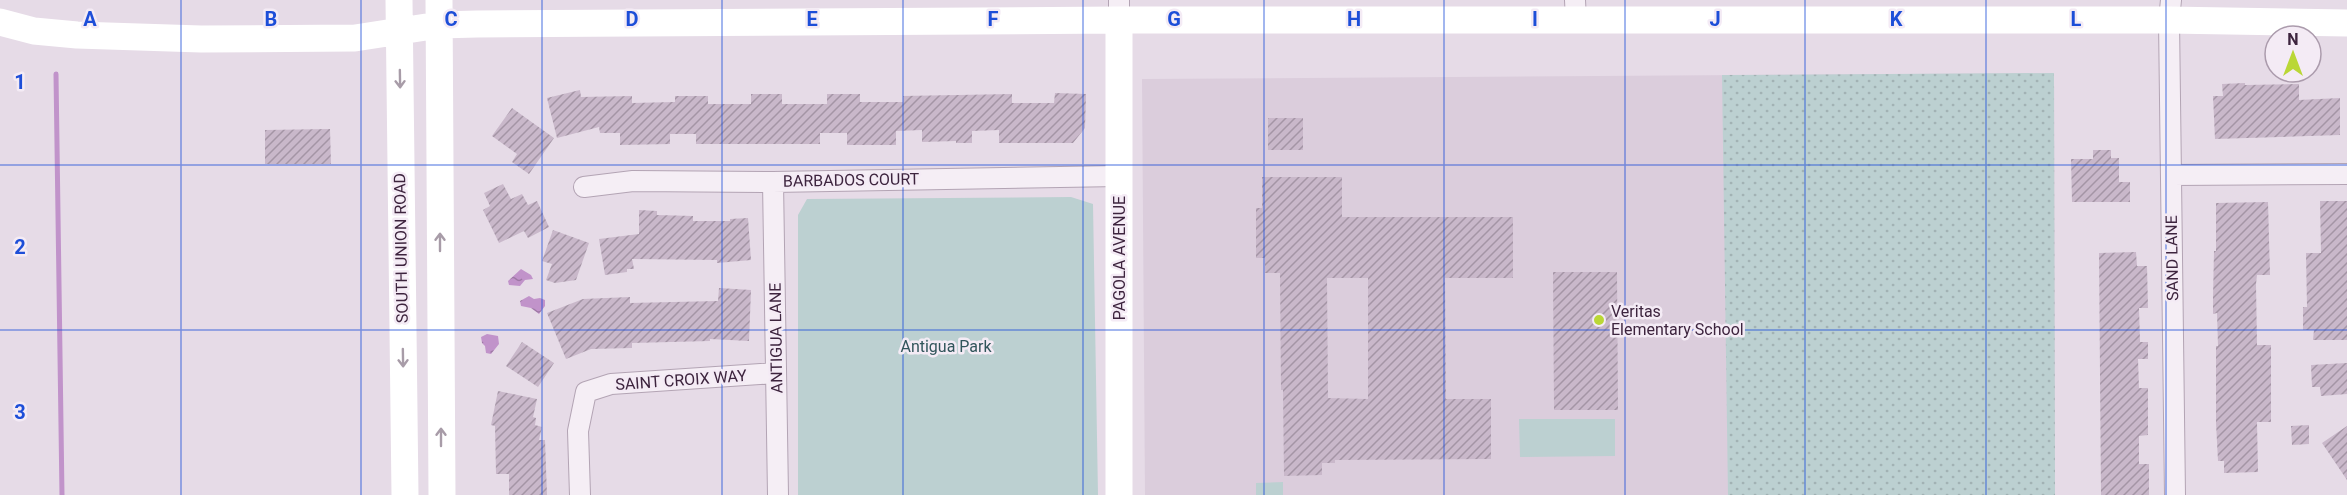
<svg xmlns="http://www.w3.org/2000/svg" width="2347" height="495" font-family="Roboto,sans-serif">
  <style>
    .built { fill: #dbcddc }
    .grass { fill: url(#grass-dots) }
    .green { fill: #bcd0d1 }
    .water { fill: url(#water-ripples) }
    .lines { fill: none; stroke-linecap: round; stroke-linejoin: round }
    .stream { stroke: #c193ca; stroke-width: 5 }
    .building { fill: url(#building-hatch); fill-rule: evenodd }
    .street-casing { stroke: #b3a4b4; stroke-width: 22 }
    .street { stroke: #f5eef5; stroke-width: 20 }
    .secondary { stroke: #fff; stroke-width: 27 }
    .oneway { stroke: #a89ca8 }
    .grid { fill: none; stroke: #1d4ed8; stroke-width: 1.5; stroke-opacity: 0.55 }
    .poi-dot { fill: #bad736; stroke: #f4ebf5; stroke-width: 2 }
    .labels { text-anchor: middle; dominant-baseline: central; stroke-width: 5; stroke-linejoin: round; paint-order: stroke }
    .street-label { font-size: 16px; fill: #3d243e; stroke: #f4ebf5 }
    .poi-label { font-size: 16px; fill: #3d243e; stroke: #f4ebf5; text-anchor: start }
    .park-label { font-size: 16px; fill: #31555b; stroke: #f4ebf5 }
    .grid-label { font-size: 20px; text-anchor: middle; font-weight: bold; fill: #1d4ed8; stroke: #f4ebf5; stroke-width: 5; stroke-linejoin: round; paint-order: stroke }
  </style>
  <defs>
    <pattern id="grass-dots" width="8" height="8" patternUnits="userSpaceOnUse" patternTransform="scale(1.5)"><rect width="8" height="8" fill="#bcd0d1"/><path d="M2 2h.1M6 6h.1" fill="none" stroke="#a2b2b4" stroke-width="1.8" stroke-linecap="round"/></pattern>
    <pattern id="water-ripples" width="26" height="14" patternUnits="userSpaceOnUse" patternTransform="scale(1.5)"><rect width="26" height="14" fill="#c193ca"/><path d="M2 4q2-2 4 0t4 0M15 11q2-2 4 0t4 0" fill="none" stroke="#9e78a5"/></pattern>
    <pattern id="building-hatch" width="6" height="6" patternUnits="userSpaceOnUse" patternTransform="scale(1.5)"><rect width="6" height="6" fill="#c9b8ca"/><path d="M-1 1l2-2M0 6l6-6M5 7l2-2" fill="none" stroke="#a495a5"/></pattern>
  </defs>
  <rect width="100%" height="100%" fill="#e6dbe7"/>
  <!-- built -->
  <path class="built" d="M2054 73 2055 495H1145L1142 79Z"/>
  <!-- grass -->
  <path class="grass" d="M2054 73 2055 495H1728L1722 75Z"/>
  <!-- green -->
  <path class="green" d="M1071 197 1093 204 1098 495H798V215L807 199Z
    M1519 419H1615V456L1520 457Z
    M1283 482V495H1256V483Z"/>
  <!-- water -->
  <path class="water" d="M521 269 531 275 533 279 525 280 520 286 509 285 508 281Z
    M529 296 534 299 540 298 545 300V306L539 314 531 308 521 306 520 301Z
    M487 334 498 336 499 344 491 354 486 353 485 346 482 343 481 337Z"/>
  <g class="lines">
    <!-- stream -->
    <path class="stream" d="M56 74 62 495"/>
  </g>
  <!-- building -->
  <path class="building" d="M2245 83V85L2299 84V100L2340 98V135L2215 139 2213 96H2223L2222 84Z
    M580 90 581 97 632 96V103L675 102V96H708V104H751V94H782V104H827V94H860V102H903V96L1012 94V103H1054L1055 93 1086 94 1085 128 1073 143H999V130L972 131V143H956V141L922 142V130L896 131V145H847V133H820V144H696V134H670V144L620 145V133H600L599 127 557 138 547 98Z
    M512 108 554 138 529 174 512 162 517 154 492 136Z
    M1268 118H1303V150H1268Z
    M330 129 331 164H265V130Z
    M2093 150H2111V158H2119V182H2130V202H2072L2071 159H2093Z
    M1262 177H1342V217H1513V278H1445L1446 399H1491V459L1335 460V463H1322V475L1284 476 1283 390H1281L1280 273H1265V258H1256V208H1262ZM1327 278H1368V399L1328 398Z
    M503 184 511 199 522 194 528 205 537 201 549 227 528 238 524 231 499 243 483 210 490 206 484 193Z
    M2320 201H2347V340H2313L2314 330H2303V307H2307L2306 253H2321Z
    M2268 202 2270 275H2257L2256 284 2257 345H2271V422H2257L2258 472 2224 473V461H2218L2216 423V346H2218L2217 313 2213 314V298L2214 251H2216V203Z
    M639 210 657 211V215L693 216V221H730V219L748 218 751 260 717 263V260L632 259 634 269H627V272L605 275 599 239 639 234Z
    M553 230 589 243 576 280 555 283 546 280 552 264 542 261Z
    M2136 252 2137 266H2147L2148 308H2139L2140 342H2148V359H2138L2139 388H2148V435L2139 436V464H2149V495H2101L2099 253Z
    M1553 272H1617L1618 410H1554Z
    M719 288 751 290 749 341 710 339V341L632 343V348L591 349 566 359 547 313 583 299 630 297V303L718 301Z
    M522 342 554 363 538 387 506 366Z
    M2347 363V394L2321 396 2320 387H2312L2311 365Z
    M498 391 537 399 533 417 536 418 535 425 542 427 539 440H545L547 495H509V474H496L495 426 491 425Z
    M2309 425V444L2292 445 2291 426Z
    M2347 426V480L2322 443Z"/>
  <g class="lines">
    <defs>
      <path id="street" d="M1119 0V20
        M1575 0 1576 20
        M2171 0 2169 20 2175 495
        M2171 175 2347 174
        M773 182 778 495
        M584 187 633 181 773 182 1119 176
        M580 495 578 431 586 392 611 384 776 373"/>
    </defs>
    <!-- street casing -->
    <use href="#street" class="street-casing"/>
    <!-- street -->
    <use href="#street" class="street"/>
    <!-- secondary -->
    <path class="secondary" d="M399 0 405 495
      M439 0 442 495
      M0 22 34 31 77 35 201 39 355 38 439 25 477 24 1119 20H2169L2347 23
      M1119 495V20"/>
  </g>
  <!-- one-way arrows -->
  <defs><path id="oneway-shaft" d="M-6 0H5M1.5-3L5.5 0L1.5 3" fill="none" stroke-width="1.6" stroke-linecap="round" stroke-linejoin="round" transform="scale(1.5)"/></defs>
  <g class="oneway">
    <use href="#oneway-shaft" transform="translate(400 79) rotate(89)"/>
    <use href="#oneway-shaft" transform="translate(440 242) rotate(-90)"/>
    <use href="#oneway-shaft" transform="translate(403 358) rotate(89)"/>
    <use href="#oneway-shaft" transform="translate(441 437) rotate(-90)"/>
  </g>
  <!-- grid -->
  <path class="grid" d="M181 0V495M361 0V495M542 0V495M722 0V495M903 0V495M1083 0V495M1264 0V495M1444 0V495M1625 0V495M1805 0V495M1986 0V495M2166 0V495M0 165H2347M0 330H2347"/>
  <!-- markers -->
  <circle class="poi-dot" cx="1599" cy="320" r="6"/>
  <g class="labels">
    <!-- street labels -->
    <g class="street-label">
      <text transform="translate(851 180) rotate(-1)">BARBADOS COURT</text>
      <text transform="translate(401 248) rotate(-91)">SOUTH UNION ROAD</text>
      <text transform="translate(1119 258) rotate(-90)">PAGOLA AVENUE</text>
      <text transform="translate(2172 258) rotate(-91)">SAND LANE</text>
      <text transform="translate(776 338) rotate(-91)">ANTIGUA LANE</text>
      <text transform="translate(681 380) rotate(-4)">SAINT CROIX WAY</text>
    </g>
    <!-- poi labels -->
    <g class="poi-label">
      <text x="1611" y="311">Veritas<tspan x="1611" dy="18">Elementary School</tspan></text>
    </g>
    <!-- park labels -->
    <g class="park-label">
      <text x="946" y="346">Antigua Park</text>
    </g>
  </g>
  <g class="grid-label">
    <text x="90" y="26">A</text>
    <text x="271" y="26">B</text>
    <text x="451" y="26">C</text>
    <text x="632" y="26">D</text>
    <text x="812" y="26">E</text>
    <text x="993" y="26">F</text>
    <text x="1174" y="26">G</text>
    <text x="1354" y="26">H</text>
    <text x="1535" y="26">I</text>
    <text x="1715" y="26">J</text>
    <text x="1896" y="26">K</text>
    <text x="2076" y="26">L</text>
    <text x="20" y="89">1</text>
    <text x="20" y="254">2</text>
    <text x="20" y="419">3</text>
  </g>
  <!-- north arrow -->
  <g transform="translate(2293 54)"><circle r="28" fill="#f4ebf5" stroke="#ab9bac" stroke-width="1.5"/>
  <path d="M0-4.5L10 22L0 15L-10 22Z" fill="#bad736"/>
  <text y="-9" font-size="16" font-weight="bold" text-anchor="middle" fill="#3d243e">N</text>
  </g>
</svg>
